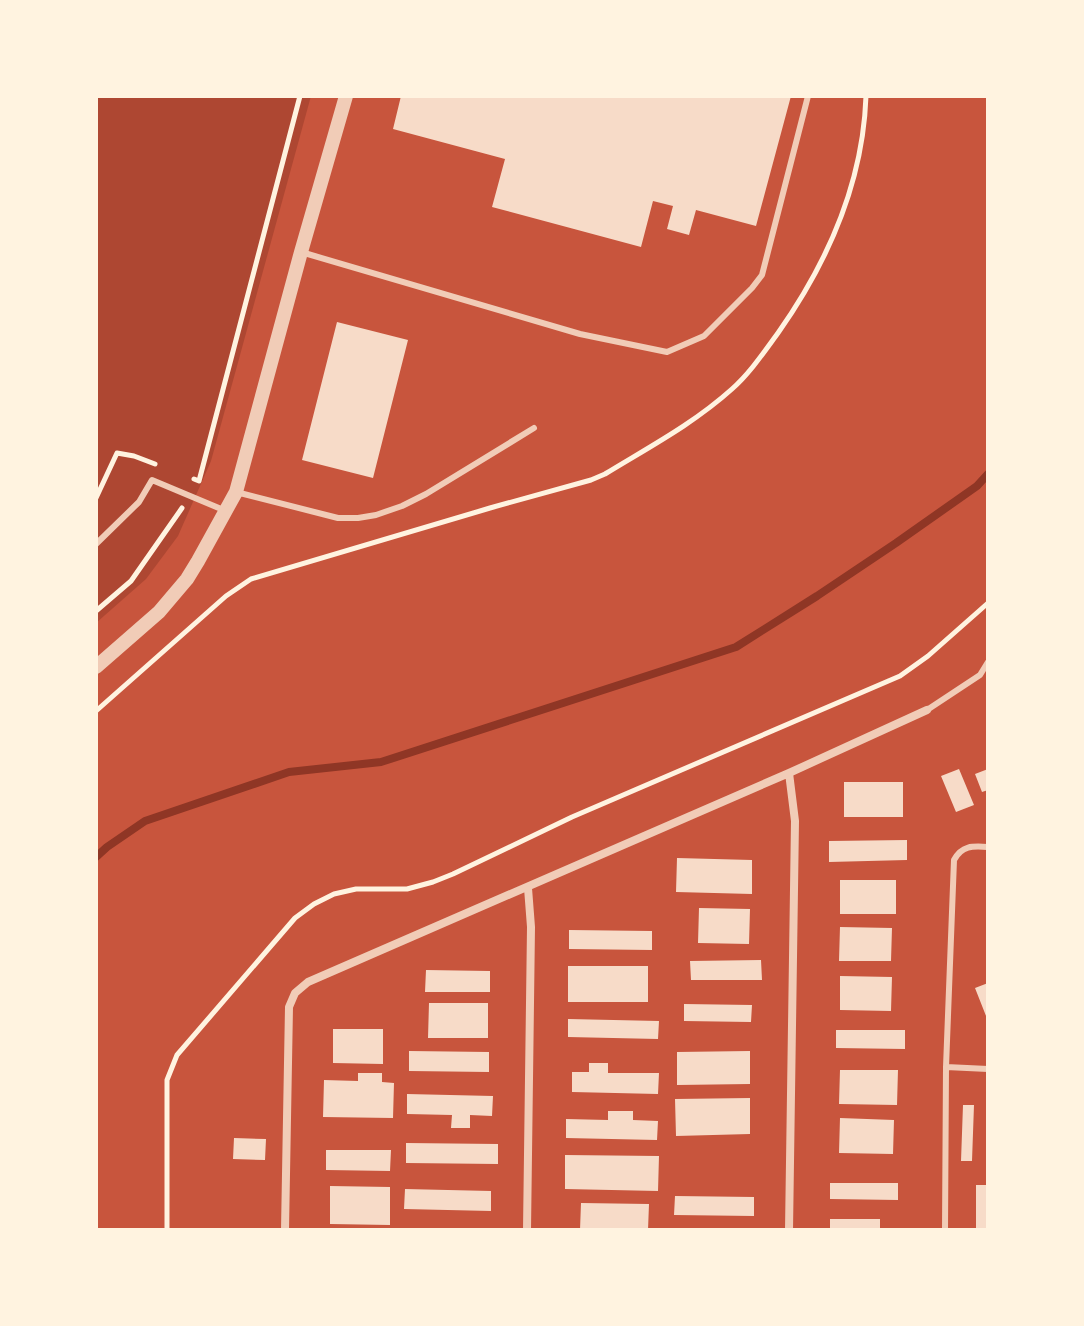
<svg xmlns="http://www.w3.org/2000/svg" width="1084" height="1326" font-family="Spectral,serif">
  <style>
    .green { fill: #ae4732 }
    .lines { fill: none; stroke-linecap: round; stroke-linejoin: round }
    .stream { stroke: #8f3625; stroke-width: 8 }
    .building { fill: #f7dbc8 }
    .path { stroke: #fff3e0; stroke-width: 5 }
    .service { stroke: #f1ccb7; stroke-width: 6 }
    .minor { stroke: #f1ccb7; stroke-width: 8 }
    .tertiary { stroke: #f1ccb7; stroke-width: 14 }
  </style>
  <rect width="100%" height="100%" fill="#c8553d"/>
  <!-- green -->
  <path class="green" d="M96 96H311L211 461 178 536 146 579 96 623Z"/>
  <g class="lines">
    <!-- stream -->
    <path class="stream" d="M96 857 107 847 145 821 289 772 381 762 736 647 817 596 896 543 977 486 988 474"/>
  </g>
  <!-- building -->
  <path class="building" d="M401 96H791L756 226 696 210 689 235 667 229 673 206 653 201 641 247 492 207 505 159 393 129Z
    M337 322 408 340 373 478 302 460Z
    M959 769 974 805 956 812 941 776Z
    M988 769V790L982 792 975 774Z
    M844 782H903V817H844Z
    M907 840V860L829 862V841Z
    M677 858 752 860V894L676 892Z
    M840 880H896V914H840Z
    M699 908 750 909 749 944 698 943Z
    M840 927 892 928 891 961H839Z
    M569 930 652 931V950L569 949Z
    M761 960 762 980H691L690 961Z
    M568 966H648V1002H568Z
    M426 970 490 971V992H425Z
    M840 976 892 977 891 1011 840 1010Z
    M988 983V1021L975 988Z
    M429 1003H488V1038H428Z
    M684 1004 752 1005 751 1022 684 1021Z
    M568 1019 659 1021 658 1039 568 1037Z
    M333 1029H383V1064L333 1063Z
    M836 1030H905V1049L836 1048Z
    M409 1051 489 1052V1072L409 1071Z
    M750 1051V1084L677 1085V1052Z
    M589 1063H608V1073H659L658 1094 572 1092V1072H589Z
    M840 1070H898L897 1105 839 1104Z
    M358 1073H382V1082L394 1083 393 1118 323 1117 324 1080 358 1081Z
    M407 1094 493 1096 492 1116 470 1115V1128H451L452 1115 407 1114Z
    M750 1098V1134L676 1136 675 1099Z
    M963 1105H974L972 1161H961Z
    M608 1111H633V1120L658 1121 657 1140 566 1138V1119L608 1120Z
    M840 1118 894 1120 893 1154 839 1153Z
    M234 1138 266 1139 265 1160 233 1159Z
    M406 1143 498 1144V1164L406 1163Z
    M326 1150H391L390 1171 326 1170Z
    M565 1155 659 1156 658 1191 565 1189Z
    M830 1183H898V1200L830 1199Z
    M976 1185H988V1229H976Z
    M330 1186 390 1187V1225L330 1224Z
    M405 1189 491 1191V1211L404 1209Z
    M675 1196 754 1197V1216L674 1215Z
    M581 1203 649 1204 648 1230H580Z
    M830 1219H880V1230H830Z"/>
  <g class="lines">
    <!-- path -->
    <path class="path" d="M194 479 199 481 300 96
      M96 498 117 453 134 456 155 464
      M96 611 131 581 182 508
      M96 711 226 596 251 579 490 508 591 480 605 474C649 447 693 424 732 389 750 373 764 352 778 333 828 262 863 183 866 96
      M167 1230V1080L177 1055 295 918 314 904 334 894 356 889H407L433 882 453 874 572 817 900 676 928 656 988 603"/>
    <!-- service -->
    <path class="service" d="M301 252 580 334 667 352 704 336 752 288 762 275 808 96
      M236 492 338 518H358L376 515 402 506 426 494 534 428
      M96 544 139 502 152 480 226 511
      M927 710 980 675 988 662
      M946 1067 988 1069
      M945 1230 946 1067 954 860C962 845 973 846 988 847"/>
    <!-- minor -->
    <path class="minor" d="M285 1230 289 1007 295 993 308 982 789 773 927 710
      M527 1230 531 927 528 888
      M789 1230 795 821 789 773"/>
    <!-- tertiary -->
    <path class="tertiary" d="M96 667 159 612 187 579 198 561 236 492 301 252 346 96"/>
  </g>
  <!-- border -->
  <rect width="1084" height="1326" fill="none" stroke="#fff3e0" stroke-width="196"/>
</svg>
